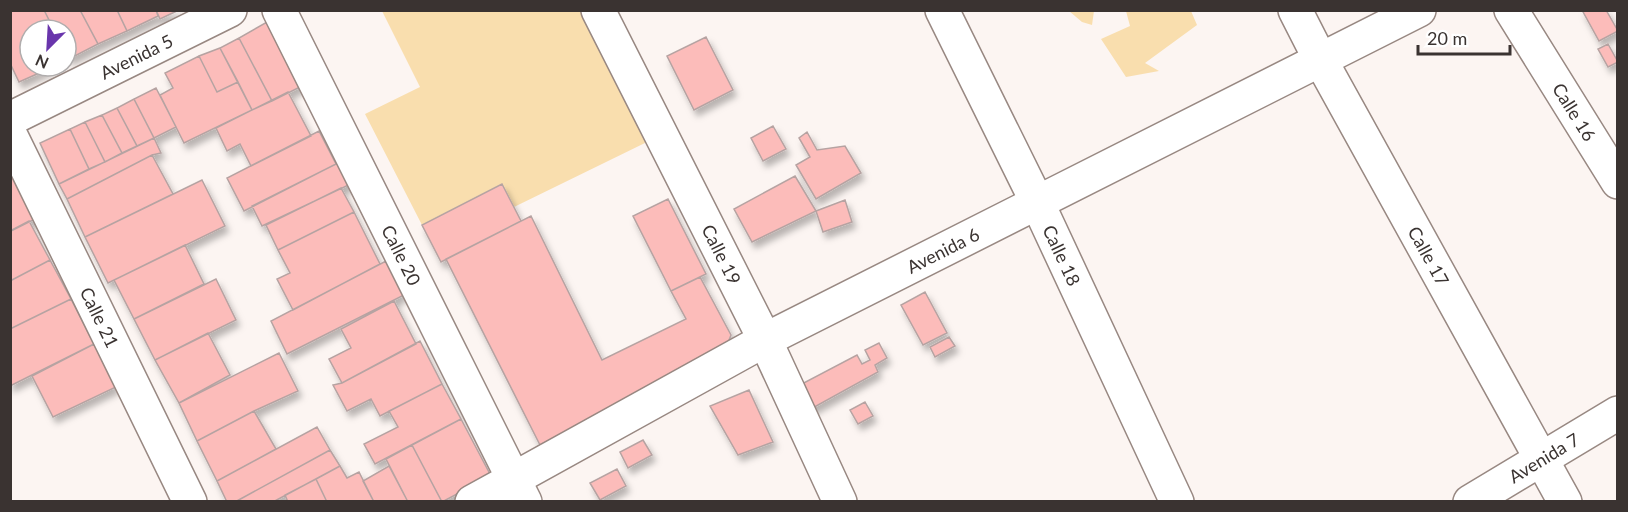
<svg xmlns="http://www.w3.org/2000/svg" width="1628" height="512" font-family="Lato,sans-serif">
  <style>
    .green { fill: #f9deae }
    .building { fill: #fcbcba; stroke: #b6a3a2; stroke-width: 1.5; filter: url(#shadow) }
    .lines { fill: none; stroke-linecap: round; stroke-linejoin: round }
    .minor-casing { stroke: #988882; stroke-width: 36 }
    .minor { stroke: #fff; stroke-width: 33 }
    .labels { text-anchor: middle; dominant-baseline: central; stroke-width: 5; stroke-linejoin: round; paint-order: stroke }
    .street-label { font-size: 18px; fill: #3a3331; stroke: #fff }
  </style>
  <defs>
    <filter id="shadow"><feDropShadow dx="3.5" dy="6" stdDeviation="3" flood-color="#0004"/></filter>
  </defs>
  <rect width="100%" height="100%" fill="#fcf5f2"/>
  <!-- green -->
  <path class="green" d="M382 11H581L647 142 514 207 502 184 422 225 365 114 420 87Z
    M1069 11H1094L1092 25 1082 22Z
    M1126 11H1191L1197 25 1145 63 1159 71 1126 77 1101 39 1130 26Z"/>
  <!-- building -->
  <path class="building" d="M10 10H44L54 30H30V66H55L19 82 10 63Z
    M44 10H80L98 44 69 59 66 53V30H54Z
    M80 10H117L127 31 98 44Z
    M117 10H156L158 16 127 31Z
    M156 10H179L160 19Z
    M1582 10H1606L1618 31 1599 41Z
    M267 22 302 86 272 101 239 38Z
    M706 37 733 90 694 110 667 56Z
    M239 38 272 101 252 110 220 48Z
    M1608 44 1618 62 1608 67 1598 49Z
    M220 48 238 82 217 92 199 56Z
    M199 56 217 92 238 82 252 110 184 143 160 95 173 88 165 73Z
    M156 88 176 127 154 138 134 99Z
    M288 92 311 136 251 166 240 144 227 151 216 128Z
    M134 99 154 138 137 146 117 108Z
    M117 108 137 146 122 153 102 115Z
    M102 115 122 153 105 162 85 122Z
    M85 122 105 162 89 169 70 129Z
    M773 126 786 149 763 161 751 138Z
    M70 129 89 169 59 184 40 143Z
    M319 131 336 164 244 211 227 178Z
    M807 132 817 150 845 146 861 173 816 199 796 165 810 157 799 138Z
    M154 138 161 153 152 155 67 199 59 184Z
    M152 155 173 194 85 237 67 199Z
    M344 160 355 182 262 226 252 206Z
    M10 170 35 219 11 231Z
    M795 176 816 211 752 242 734 209Z
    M202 180 225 226 108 283 85 237Z
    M502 184 521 221 441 262 422 225Z
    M341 188 354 212 278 250 266 225Z
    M668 199 706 274 671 291 633 216Z
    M845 200 852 222 823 232 816 211Z
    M354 212 380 264 293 310 277 279 290 273 278 250Z
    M531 216 602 360 686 319 671 291 700 277 731 335 724 353 540 445 446 259Z
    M29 221 50 260 10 281V231Z
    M185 245 204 284 134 319 114 280Z
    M50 260 71 299 10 329V281Z
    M386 261 404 295 287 354 271 321Z
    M216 279 236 320 155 360 134 319Z
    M925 292 947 333 923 345 901 305Z
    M71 299 94 344 10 386V329Z
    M394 301 416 344 342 383 329 359 351 348 341 329Z
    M208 333 230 375 179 403 155 360Z
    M949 337 955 346 935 357 930 347Z
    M420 341 442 384 380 416 371 399 347 411 333 385 342 383Z
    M879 343 887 358 875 365 878 372 809 410 796 387 857 355 862 364 870 360 865 350Z
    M94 344 116 387 53 417 32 376Z
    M279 353 298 391 254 411 197 441 179 403Z
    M442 384 461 419 375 464 364 444 398 427 389 411Z
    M749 390 773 442 738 455 710 406Z
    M865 402 873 416 858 424 850 410Z
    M254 411 276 449 217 481 197 441Z
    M461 419 491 476 442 502 412 445Z
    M317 427 330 450 235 502H227L217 481Z
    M643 440 652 455 628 468 620 452Z
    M412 445 442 502H408L386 459Z
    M330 450 340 466 273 502H235Z
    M340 466 347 478 359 472 374 502H327L316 479Z
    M389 466 408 502H374L363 481Z
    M617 469 626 486 600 500 590 483Z
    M316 479 327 502H288L285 495Z"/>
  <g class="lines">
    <defs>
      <g id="minor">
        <path id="s1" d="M279 10 525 502"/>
        <path id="s2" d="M598 10 765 340 840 502"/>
        <path id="s3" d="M942 10 1038 204 1177 502"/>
        <path id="s4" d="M1295 10 1321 61 1565 502"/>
        <path id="s5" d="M1511 10 1618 182"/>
        <path id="s6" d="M10 119 230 10"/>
        <path id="s7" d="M10 134 190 502"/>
        <path id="s8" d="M472 502 765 340 1419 10"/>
        <path id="s9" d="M1470 502 1618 413"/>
      </g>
    </defs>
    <!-- minor casing -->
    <use href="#minor" class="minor-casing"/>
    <!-- minor -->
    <use href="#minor" class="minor"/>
  </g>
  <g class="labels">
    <!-- street labels -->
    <g class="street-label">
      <text stroke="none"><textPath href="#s6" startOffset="141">Avenida 5</textPath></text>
      <text stroke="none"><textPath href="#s5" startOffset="120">Calle 16</textPath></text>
      <text stroke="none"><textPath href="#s8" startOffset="534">Avenida 6</textPath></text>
      <text stroke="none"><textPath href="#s2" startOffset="274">Calle 19</textPath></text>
      <text stroke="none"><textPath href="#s3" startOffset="273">Calle 18</textPath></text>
      <text stroke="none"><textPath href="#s1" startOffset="274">Calle 20</textPath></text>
      <text stroke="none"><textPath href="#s4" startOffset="280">Calle 17</textPath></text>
      <text stroke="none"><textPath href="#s7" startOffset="204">Calle 21</textPath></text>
      <text stroke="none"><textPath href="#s9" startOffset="86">Avenida 7</textPath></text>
    </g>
  </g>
  <!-- border -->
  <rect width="1628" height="512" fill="none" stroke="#3a3331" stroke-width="24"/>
  <!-- north arrow -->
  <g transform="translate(48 48) rotate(204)"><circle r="28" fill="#ffffff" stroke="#b0adad" stroke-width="1.5"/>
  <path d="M0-4.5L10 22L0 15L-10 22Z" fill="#6935ac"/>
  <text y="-9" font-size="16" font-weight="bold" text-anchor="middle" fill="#3a3331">N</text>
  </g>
  <!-- scale -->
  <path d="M1418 45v9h92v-9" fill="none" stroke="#3a3331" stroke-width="3"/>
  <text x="1427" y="45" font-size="18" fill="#3a3331" stroke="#ffffff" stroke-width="4.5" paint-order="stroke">20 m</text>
</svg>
